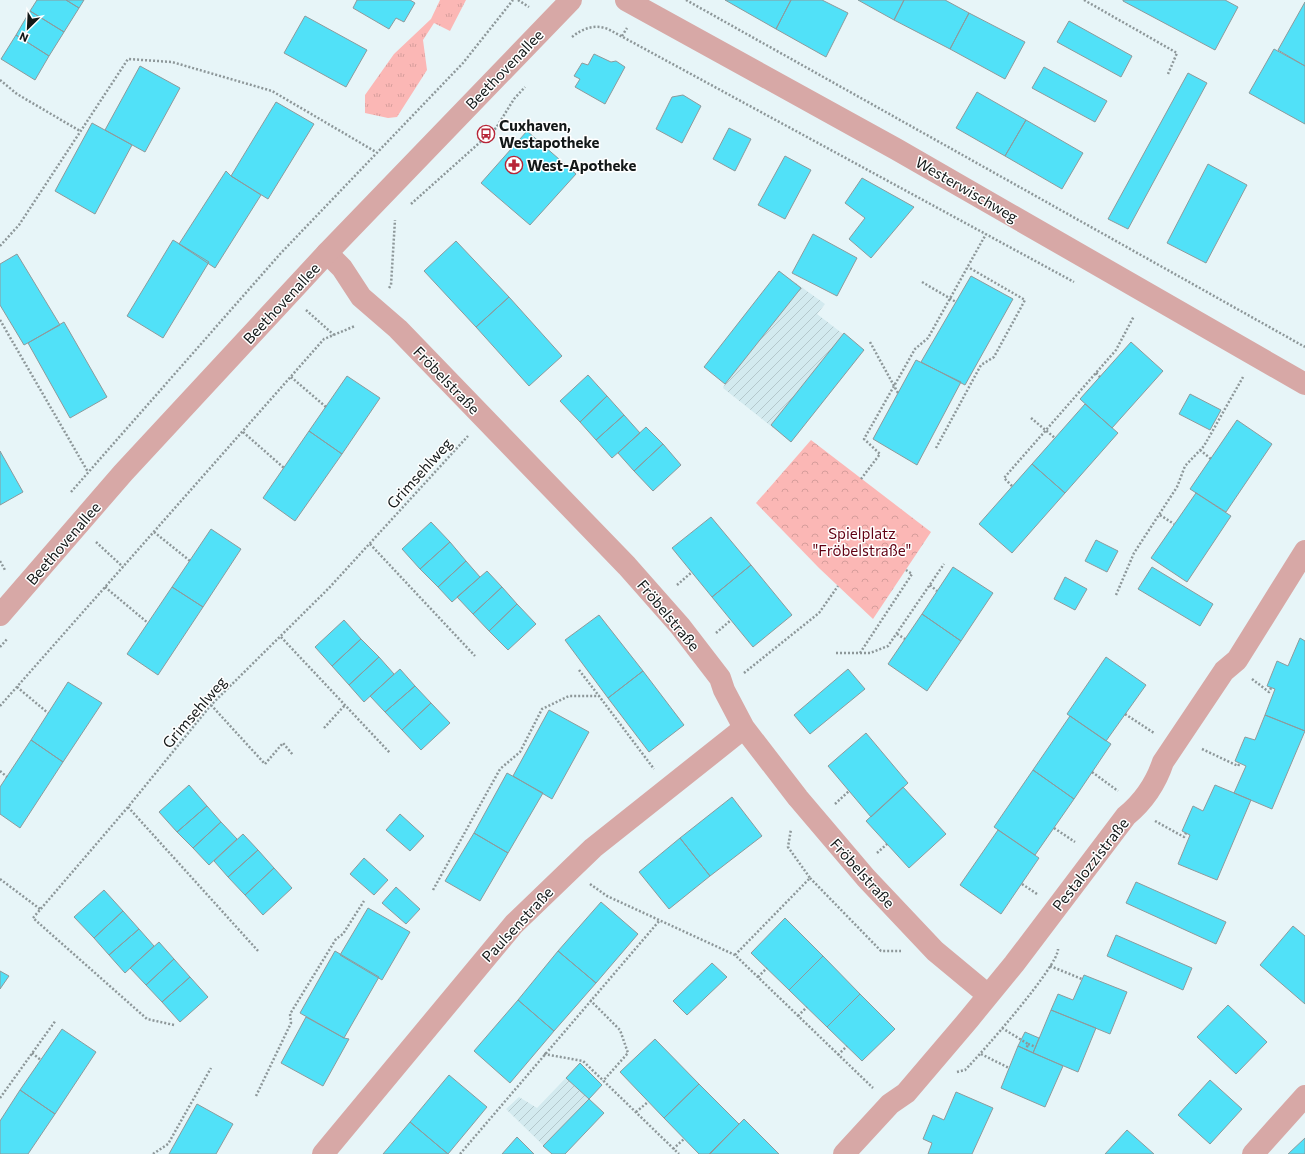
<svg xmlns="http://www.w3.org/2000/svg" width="1305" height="1154" font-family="Commissioner,sans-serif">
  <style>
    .industrial { fill: url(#industrial-furrows) }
    .grass { fill: url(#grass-tufts) }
    .park { fill: url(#park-crowns) }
    .building { fill: #51e1f8; stroke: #8d9a9c }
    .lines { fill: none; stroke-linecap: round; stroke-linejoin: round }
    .path { stroke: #8d9799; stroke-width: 2.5; stroke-dasharray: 2 2; stroke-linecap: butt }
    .minor { stroke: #d7a8a6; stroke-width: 22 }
    .tertiary { stroke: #d7a8a6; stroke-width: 22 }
    .labels { text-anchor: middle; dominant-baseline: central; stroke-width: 3; stroke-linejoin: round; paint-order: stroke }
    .street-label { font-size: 15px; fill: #131818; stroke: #fff }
    .poi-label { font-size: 15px; font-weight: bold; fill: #131818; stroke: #fff; text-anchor: start }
    .park-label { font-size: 15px; fill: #600113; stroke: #fff }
  </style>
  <defs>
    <pattern id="industrial-furrows" width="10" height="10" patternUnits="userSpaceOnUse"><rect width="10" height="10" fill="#d3eaef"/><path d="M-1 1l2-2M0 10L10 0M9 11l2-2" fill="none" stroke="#b4c8cc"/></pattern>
    <pattern id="grass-tufts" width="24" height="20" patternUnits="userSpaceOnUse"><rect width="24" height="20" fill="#fbb7b5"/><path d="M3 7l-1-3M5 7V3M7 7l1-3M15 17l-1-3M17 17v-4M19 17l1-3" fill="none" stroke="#d69d9b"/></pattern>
    <pattern id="park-crowns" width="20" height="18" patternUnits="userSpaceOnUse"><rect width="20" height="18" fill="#fbb7b5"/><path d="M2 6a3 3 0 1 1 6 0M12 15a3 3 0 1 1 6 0" fill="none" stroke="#d69d9b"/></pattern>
  </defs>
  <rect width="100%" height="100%" fill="#e7f5f8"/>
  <!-- industrial -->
  <path class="industrial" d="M779 271 825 304 817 314 864 350 791 442 723 388 725 384 704 367Z
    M580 1063 602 1085 589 1099 604 1113 565 1154H552L506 1109 519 1097 537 1108Z"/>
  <!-- grass -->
  <path class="grass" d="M440 0H466L450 31 434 23 423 40 427 70 397 117 388 118 365 113V95L394 54 431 19Z"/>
  <!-- park -->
  <path class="park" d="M811 440 931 532 873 619 819 568 756 503Z"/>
  <!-- building -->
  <path class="building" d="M37 0H66L79 8 64 32 30 11Z
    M66 0H84L79 8Z
    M357 0H410L415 3 404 22 396 18 389 29 353 8Z
    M725 0H791L776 29Z
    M791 0H822L848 13 826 57 776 29Z
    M858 0H904L894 20Z
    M904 0H945L969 13 950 49 894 20Z
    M1123 0H1225L1238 7 1215 50 1123 1Z
    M1305 2V66L1278 50Z
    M30 11 64 32 49 56 16 35Z
    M969 13 1025 42 1005 79 950 49Z
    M305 16 367 50 346 87 284 53Z
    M1069 21 1132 56 1121 77 1057 42Z
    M16 35 49 56 35 80 1 59Z
    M1274 49 1305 66V124L1249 93Z
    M594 54 611 62 616 61 625 67 605 104 575 87 580 79 574 76 582 63 588 65Z
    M140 66 180 88 145 152 105 130Z
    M1044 67 1107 101 1095 122 1032 88Z
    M1188 73 1207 83 1128 229 1108 219Z
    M977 92 1026 120 1005 156 956 128Z
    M683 95 701 106 682 143 656 129 672 97Z
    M276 102 314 124 268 199 231 176Z
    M1026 120 1083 153 1062 189 1005 156Z
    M92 123 132 145 95 214 55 191Z
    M729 128 751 139 735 171 713 159Z
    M527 131 576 174 530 225 481 183Z
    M785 156 811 170 785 219 758 205Z
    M1208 164 1247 185 1206 263 1167 243Z
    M226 171 231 176 261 195 215 268 179 244Z
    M862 178 914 207 871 258 849 239 865 218 845 203Z
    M813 234 857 258 837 296 792 273Z
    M173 240 209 262 163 338 127 316Z
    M456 241 509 297 476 327 424 271Z
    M17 254 60 325 24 345 0 305V264Z
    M779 271 801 288 725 384 704 367Z
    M971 276 1013 299 965 385 921 362Z
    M509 297 562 356 529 386 476 327Z
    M64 322 107 397 70 418 28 343Z
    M844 333 864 350 791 442 771 425Z
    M1131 342 1163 371 1112 428 1080 399Z
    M916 360 961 382 917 465 873 439Z
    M588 375 607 396 580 422 560 401Z
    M347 376 380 398 342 454 309 431Z
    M1190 394 1221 410 1210 430 1179 414Z
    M607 396 624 415 596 440 580 422Z
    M1085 404 1118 433 1065 493 1032 464Z
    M624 415 640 433 612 458 596 440Z
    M1237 420 1272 444 1226 512 1190 489Z
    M646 427 663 444 634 471 618 453Z
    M309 431 342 454 295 521 263 498Z
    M663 444 681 465 653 491 634 471Z
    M0 451 23 492 0 505Z
    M1032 464 1065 493 1012 553 979 524Z
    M1196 493 1231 516 1187 582 1151 558Z
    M711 517 751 565 712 597 672 548Z
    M431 522 450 542 420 569 402 549Z
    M211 529 241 549 203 607 172 587Z
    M1096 540 1118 551 1107 572 1085 561Z
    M450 542 466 561 438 587 420 569Z
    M466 561 480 577 452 602 438 587Z
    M751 565 792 615 753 647 712 597Z
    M953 567 993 593 961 641 922 614Z
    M1152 567 1213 604 1200 626 1138 589Z
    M487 571 502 587 473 614 457 597Z
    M1065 577 1087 589 1075 610 1054 599Z
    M172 587 203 607 158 675 127 654Z
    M502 587 517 604 489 631 473 614Z
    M517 604 536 624 508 650 489 631Z
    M922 614 961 641 927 691 888 664Z
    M599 615 643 671 608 698 565 640Z
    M344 620 361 639 332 666 315 647Z
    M1300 638 1305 641V731L1265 715 1275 689 1267 686 1277 661 1288 666Z
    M361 639 379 657 349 685 332 666Z
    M379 657 394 674 364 702 349 685Z
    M1106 657 1146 685 1106 741 1067 714Z
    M400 669 415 686 385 712 370 696Z
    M848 669 865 689 810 734 794 715Z
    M643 671 684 725 649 752 608 698Z
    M68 682 102 703 63 762 31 740Z
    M415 686 431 703 402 730 385 712Z
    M431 703 450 723 421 750 402 730Z
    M549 710 589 732 552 799 513 776Z
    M1265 715 1305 731 1272 809 1234 793 1246 766 1235 761 1245 737 1255 740Z
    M1070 716 1111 744 1074 799 1033 770Z
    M866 733 908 783 871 817 828 766Z
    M31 740 63 762 20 828 0 814V787Z
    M1033 770 1074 799 1035 855 994 827Z
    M507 773 543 793 508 853 474 833Z
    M189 785 207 806 177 832 159 812Z
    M1215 785 1251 800 1217 880 1178 864 1190 835 1182 831 1193 806 1203 811Z
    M903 787 946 834 909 868 866 821Z
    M732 797 762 836 710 876 680 838Z
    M207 806 221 822 193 848 177 832Z
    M400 814 424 836 410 851 386 830Z
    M221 822 237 839 209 865 193 848Z
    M998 830 1039 858 1001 914 960 885Z
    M474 833 508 853 480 901 445 881Z
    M243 834 258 850 228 877 214 861Z
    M680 838 710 876 669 909 639 872Z
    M258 850 274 868 245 895 228 877Z
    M364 858 388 880 374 895 350 874Z
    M274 868 292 888 263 915 245 895Z
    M1136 882 1226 922 1216 944 1126 903Z
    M396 887 420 909 406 924 382 903Z
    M104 890 123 911 94 938 74 917Z
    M601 902 638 934 596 983 558 951Z
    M368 908 410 932 382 980 340 955Z
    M123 911 139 929 109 955 94 938Z
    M785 918 823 956 789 990 751 953Z
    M1293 926 1305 936V1004L1260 965Z
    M139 929 154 946 125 973 109 955Z
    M1116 935 1192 968 1183 990 1107 956Z
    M159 942 174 959 146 985 130 968Z
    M335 951 379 977 344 1038 300 1013Z
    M558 951 596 983 554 1031 518 1000Z
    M823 956 860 994 827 1027 789 990Z
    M174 959 190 977 162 1002 146 985Z
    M712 963 727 977 687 1015 673 1001Z
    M0 971 9 976 0 989Z
    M1084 975 1127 992 1110 1034 1051 1010 1058 994 1073 1000Z
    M190 977 208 997 180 1022 162 1002Z
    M860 994 895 1029 862 1061 827 1027Z
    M518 1000 554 1031 510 1083 474 1051Z
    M1228 1005 1267 1042 1236 1074 1197 1037Z
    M1051 1010 1096 1028 1078 1072 1033 1053Z
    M306 1017 344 1038 349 1039 323 1086 281 1063Z
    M62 1029 96 1052 55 1114 20 1090Z
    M1025 1032 1039 1038 1033 1053 1018 1046Z
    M655 1039 699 1084 664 1118 620 1072Z
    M1018 1046 1063 1066 1045 1107 1001 1088Z
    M580 1063 602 1085 589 1099 566 1078Z
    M449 1075 487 1107 448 1154 410 1122Z
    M1210 1080 1242 1109 1210 1144 1178 1115Z
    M699 1084 739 1124 709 1154H699L664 1118Z
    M20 1090 55 1114 28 1154H0V1121Z
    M956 1092 993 1108 972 1154H928L932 1143 923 1139 933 1115 944 1120Z
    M589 1099 604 1113 565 1154H552L543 1146Z
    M197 1104 233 1124 216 1154H169Z
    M744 1119 779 1154H710Z
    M410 1122 448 1154H383Z
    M1127 1130 1154 1154H1105Z
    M517 1137 534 1154H502Z
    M1305 1138V1154H1288Z"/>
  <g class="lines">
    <!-- path -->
    <path class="path" d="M518 0 529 7
      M686 0 1305 347
      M1084 0 1177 53 1168 74
      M622 36 627 28
      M572 37C583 28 595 24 608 29L1074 282
      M0 80 17 94 80 131
      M411 204 496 128 514 99 525 87
      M0 246 19 225 128 59 172 62 272 91 376 152
      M922 282 956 302
      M389 288 391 285 395 220
      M306 310 334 335
      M0 320 88 472
      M870 342 898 393
      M1096 373 1100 377
      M291 377 326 407
      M1031 418 1055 438
      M243 432 284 468
      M936 448 981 365 994 357 1025 300 968 267
      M1200 450 1211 459
      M861 479 880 454 864 439 915 349 928 338 986 234
      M1012 486 1004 478 1116 350 1134 316
      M71 492 280 254 463 63 513 0
      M1160 515 1174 524
      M154 532 190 561
      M96 542 123 567
      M370 544 475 656
      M0 561 5 570
      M677 585 692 572
      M930 585 937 591
      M105 587 148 623
      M1116 595 1134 553 1177 487 1185 466 1204 446 1243 377
      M716 633 731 620
      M897 634 905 639
      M281 637 390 753
      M0 647 8 638
      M836 653H870L888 646 944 564
      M860 653 912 574 906 570
      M579 670 599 696
      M744 673 819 613 838 586
      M1252 679 1269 692 1271 688
      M17 687 48 713
      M211 705 265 764 283 743 293 755
      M0 706 324 339 355 326
      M1125 714 1154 733
      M324 728 345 705
      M1202 749 1238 766 1240 763
      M0 771 7 777
      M1092 772 1118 791
      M835 804 849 791
      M128 807 259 952
      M1155 821 1184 837 1186 833
      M1054 828 1075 842
      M877 853 887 844
      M810 878 881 951H901
      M0 879 40 909
      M590 884 607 896 735 955 873 1088
      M1022 884 1037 894
      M433 890 500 769 520 752 542 709 569 696H599L654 769
      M735 955 810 878 788 847 791 829
      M1050 966 1082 979
      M758 977 767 968
      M590 1000 620 1030 628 1053 603 1081
      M798 1016 807 1007
      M174 1025 147 1019 33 918 128 807 211 705 329 588 468 436
      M1002 1028 1028 1044 1026 1050
      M1028 1044 1036 1047
      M32 1053 41 1060
      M544 1054 583 1061 679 1154
      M981 1054 1009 1068
      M838 1055 847 1046
      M957 1072 965 1070C981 1054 1059 965 1058 949
      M256 1096 291 1023 290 1014 336 939 343 934 364 901
      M0 1098 56 1020
      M636 1112 648 1102
      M673 1149 684 1139
      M153 1154 168 1144 211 1068
      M460 1154 660 920"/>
    <!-- minor -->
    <path class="minor" d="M327 253 342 268 361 297 398 329 627 566 680 626 720 678 724 690 744 728 798 798 866 878 935 951 988 995
      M323 1154 514 924 593 848 744 728
      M844 1154 890 1104 906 1093 969 1019 1014 964 1126 816C1143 802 1156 783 1163 762L1224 671 1237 660 1305 551
      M1253 1154 1305 1096"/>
    <!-- tertiary -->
    <path class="tertiary" d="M626 0 896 149 1305 384
      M0 615 123 473 327 253 571 0"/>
  </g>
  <!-- icons -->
  <defs>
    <symbol id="bus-ring" viewBox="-11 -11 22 22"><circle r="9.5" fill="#fff" stroke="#b72537" stroke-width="1.5"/><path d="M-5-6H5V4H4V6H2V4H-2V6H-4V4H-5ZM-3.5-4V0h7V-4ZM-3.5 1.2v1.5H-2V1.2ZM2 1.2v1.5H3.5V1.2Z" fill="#b72537"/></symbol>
    <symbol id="pharmacy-ring" viewBox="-11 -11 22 22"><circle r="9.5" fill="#fff" stroke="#b72537" stroke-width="1.5"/><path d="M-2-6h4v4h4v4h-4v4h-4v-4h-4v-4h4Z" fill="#b72537"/></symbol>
  </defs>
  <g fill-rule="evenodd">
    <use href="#bus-ring" x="476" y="124" width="20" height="20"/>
    <use href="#pharmacy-ring" x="504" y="155" width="20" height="20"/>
  </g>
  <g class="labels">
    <!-- street labels -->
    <g class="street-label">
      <text transform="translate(504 69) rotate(-46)">Beethovenallee</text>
      <text transform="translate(967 189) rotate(30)">Westerwischweg</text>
      <text transform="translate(281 303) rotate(-47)">Beethovenallee</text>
      <text transform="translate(447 380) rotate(46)">Fröbelstraße</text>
      <text transform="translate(419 473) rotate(-48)">Grimsehlweg</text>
      <text transform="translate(63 543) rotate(-49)">Beethovenallee</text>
      <text transform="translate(669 615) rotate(50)">Fröbelstraße</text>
      <text transform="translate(194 712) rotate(-49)">Grimsehlweg</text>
      <text transform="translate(1090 864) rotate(-52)">Pestalozzistraße</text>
      <text transform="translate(863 873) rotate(48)">Fröbelstraße</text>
      <text transform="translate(517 924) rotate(-47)">Paulsenstraße</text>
    </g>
    <!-- poi labels -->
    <g class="poi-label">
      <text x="499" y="125">Cuxhaven,<tspan x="499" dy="17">Westapotheke</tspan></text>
      <text x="527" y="165">West-Apotheke</text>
    </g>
    <!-- park labels -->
    <g class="park-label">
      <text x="862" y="533">Spielplatz<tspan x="862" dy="17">"Fröbelstraße"</tspan></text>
    </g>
  </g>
  <!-- north arrow -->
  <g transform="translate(28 28) rotate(204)" stroke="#ffffff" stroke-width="3" paint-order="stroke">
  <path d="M0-3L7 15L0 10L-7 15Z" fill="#131818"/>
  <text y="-6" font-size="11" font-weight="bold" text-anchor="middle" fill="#131818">N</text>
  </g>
</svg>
